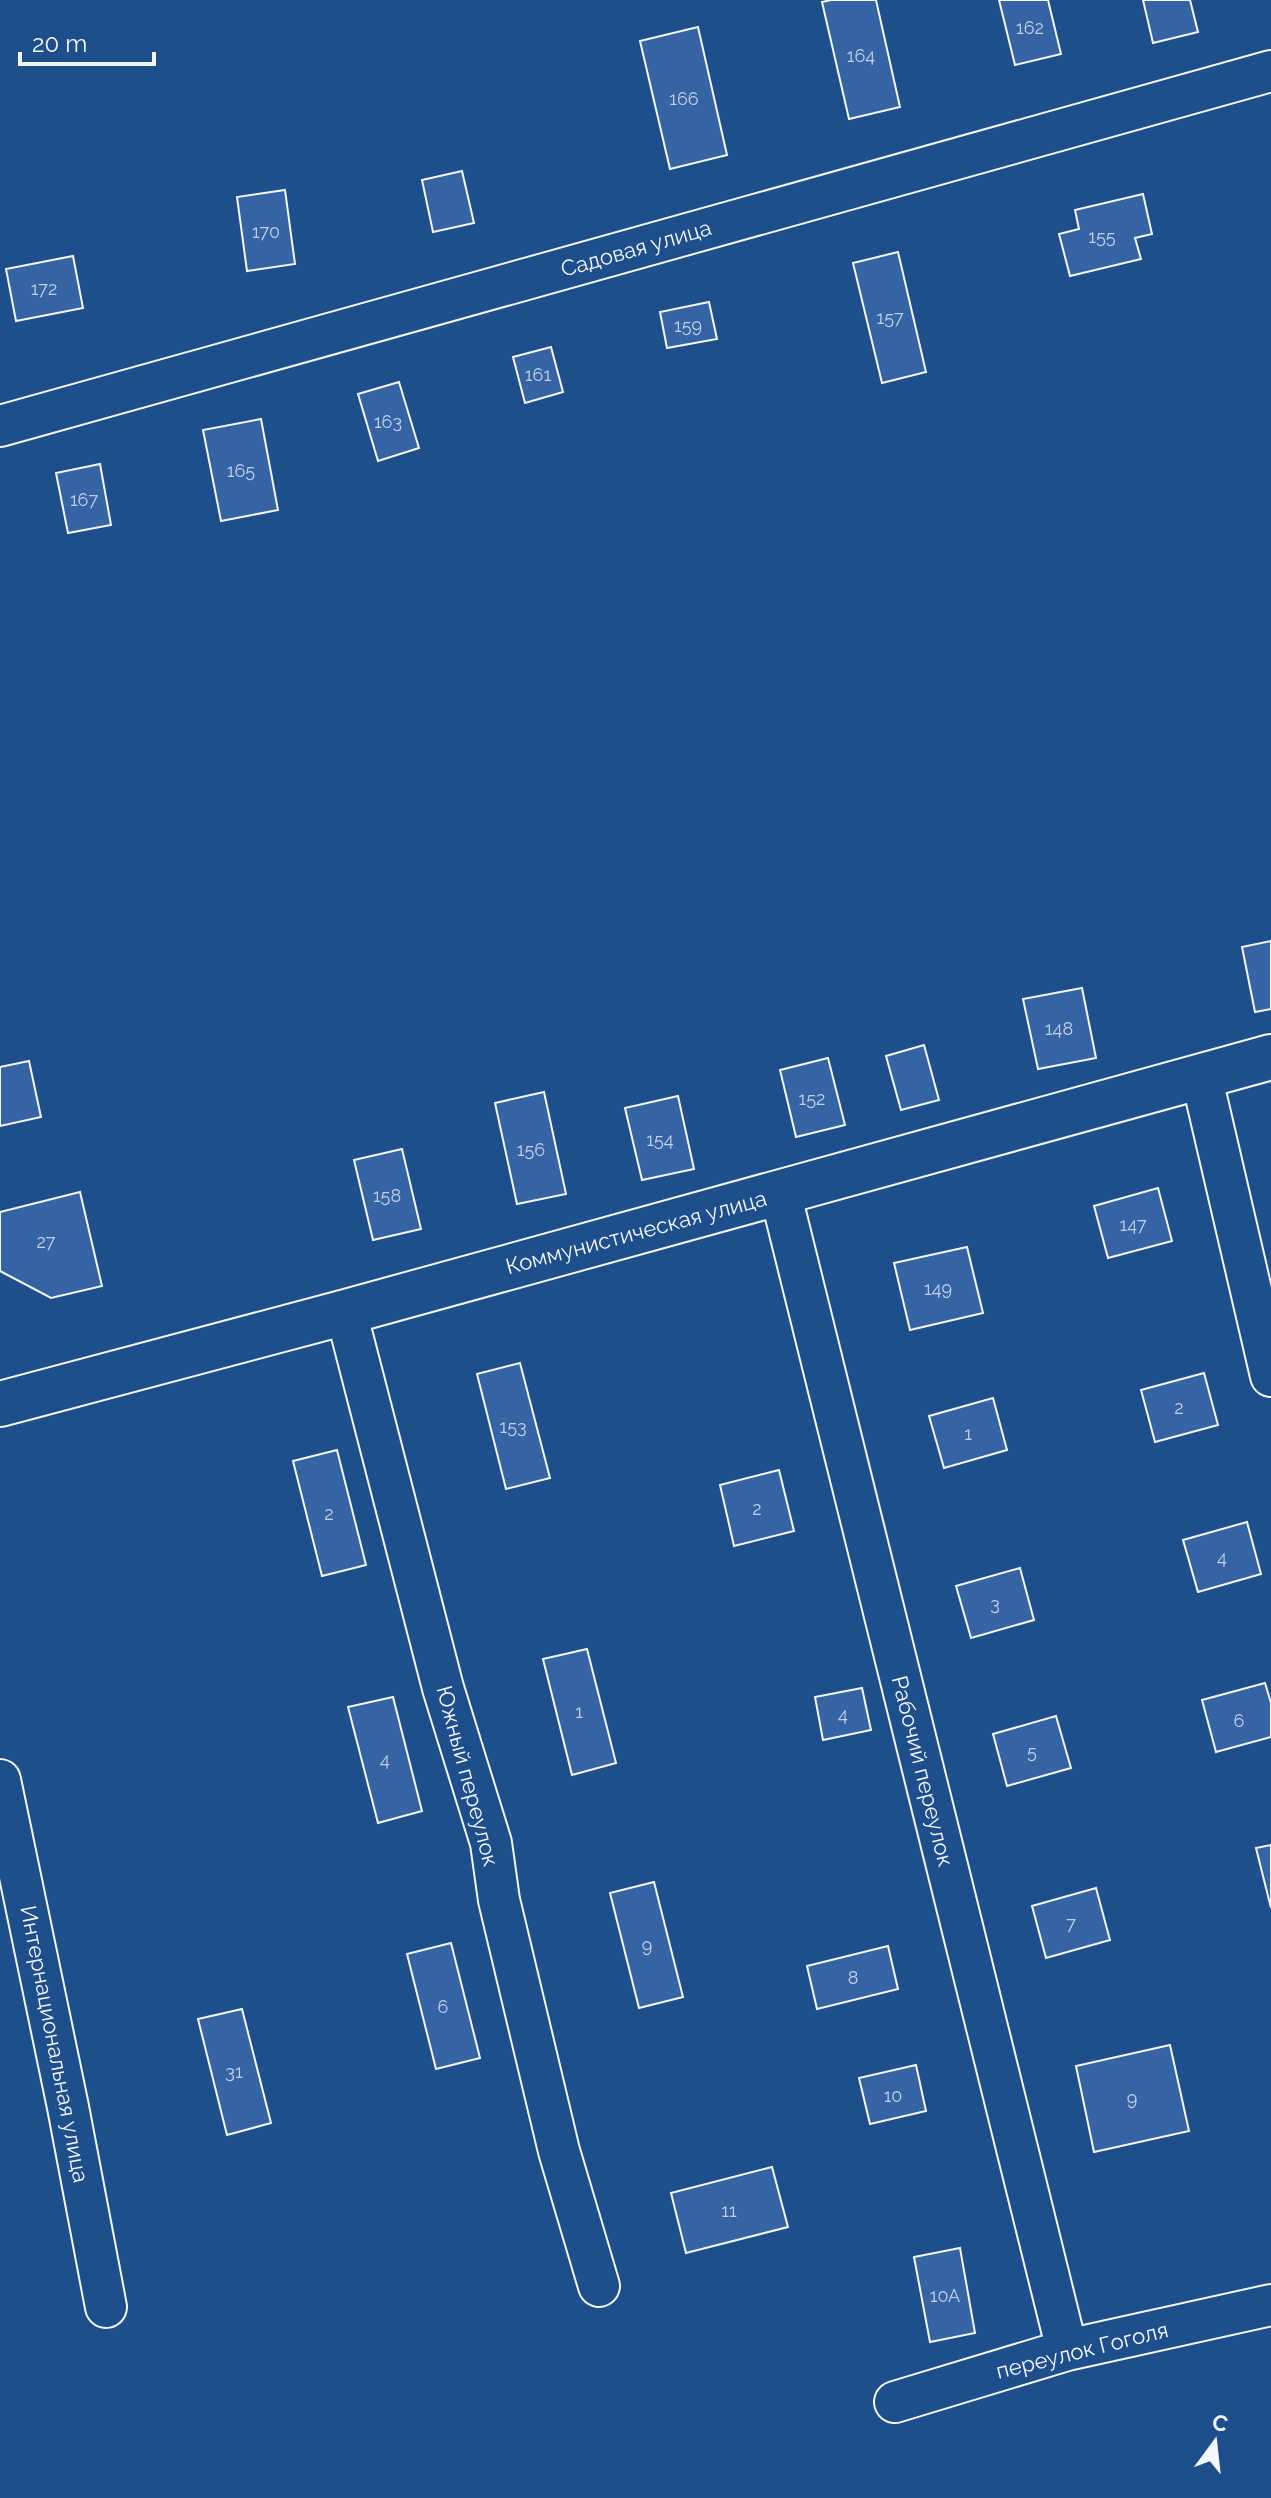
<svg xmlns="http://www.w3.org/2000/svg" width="1271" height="2498" font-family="Raleway,sans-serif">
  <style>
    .building { fill: #3563a3; stroke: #f2f6ff; stroke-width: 2 }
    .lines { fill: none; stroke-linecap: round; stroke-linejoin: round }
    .street-casing { stroke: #f2f6ff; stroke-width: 44 }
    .secondary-casing { stroke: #f2f6ff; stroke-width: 48 }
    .street { stroke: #1f4e8c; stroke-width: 40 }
    .secondary { stroke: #1f4e8c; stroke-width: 44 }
    .labels { text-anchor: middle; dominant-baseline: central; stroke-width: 6; stroke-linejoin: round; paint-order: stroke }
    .number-label { font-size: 18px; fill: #c3d1e8 }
    .street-label { font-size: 22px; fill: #f2f6ff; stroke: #1f4e8c }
  </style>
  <rect width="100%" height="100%" fill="#1f4e8c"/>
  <!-- building -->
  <path class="building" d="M831 0H876L900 107 849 119 822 2Z
    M999 0H1048L1061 54 1015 65Z
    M1143 0H1190L1198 32 1153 43Z
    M698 27 727 155 670 169 640 41Z
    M462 171 474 223 433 232 422 180Z
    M285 190 295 264 247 271 237 197Z
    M1143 194 1152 234 1135 238 1141 259 1070 276 1059 234 1079 229 1075 210Z
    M898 252 926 372 882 383 853 263Z
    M73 256 83 308 16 321 6 269Z
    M709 302 717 339 667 348 660 312Z
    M551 347 563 392 525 403 513 357Z
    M399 382 419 448 378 461 358 394Z
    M261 419 278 510 221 521 203 430Z
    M100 464 111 525 68 533 56 473Z
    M1271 941V1009L1255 1012 1242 947Z
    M1082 988 1096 1058 1038 1069 1023 999Z
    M924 1045 939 1100 901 1110 886 1056Z
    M828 1058 845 1125 796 1137 780 1070Z
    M29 1061 41 1117 0 1126V1067Z
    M544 1092 566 1194 517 1204 495 1103Z
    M678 1096 694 1169 642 1180 625 1108Z
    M402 1149 421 1229 373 1240 354 1160Z
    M1158 1188 1172 1241 1108 1258 1094 1206Z
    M80 1192 102 1286 51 1298 0 1271V1212Z
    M967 1247 983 1313 910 1330 894 1263Z
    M520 1363 550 1478 506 1489 477 1374Z
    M1204 1373 1218 1425 1155 1442 1141 1390Z
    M993 1398 1007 1450 944 1468 929 1416Z
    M337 1450 366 1565 322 1576 293 1461Z
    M779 1470 794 1531 734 1546 720 1485Z
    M1247 1522 1261 1574 1198 1592 1183 1540Z
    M1020 1568 1034 1620 971 1638 956 1586Z
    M587 1649 616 1763 572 1775 543 1659Z
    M1265 1683 1271 1703V1737L1216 1752 1202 1700Z
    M862 1688 871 1730 823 1740 815 1697Z
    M393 1697 422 1811 378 1823 348 1707Z
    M1056 1716 1071 1768 1007 1786 993 1734Z
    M1271 1845V1908L1256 1848Z
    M654 1882 683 1997 639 2008 610 1893Z
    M1096 1888 1110 1940 1046 1958 1032 1906Z
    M451 1943 480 2058 436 2069 407 1954Z
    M888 1946 898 1989 817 2009 807 1966Z
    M242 2009 271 2123 227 2135 198 2019Z
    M1170 2045 1189 2131 1094 2152 1076 2066Z
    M916 2065 926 2111 870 2124 859 2078Z
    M772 2167 788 2227 686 2253 671 2193Z
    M960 2248 975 2333 930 2342 914 2257Z"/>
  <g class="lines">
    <defs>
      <path id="street" d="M0 426 1271 71
        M1201 1075 1271 1376
        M780 1192 1067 2350
        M346 1312 443 1688 491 1843 499 1900 559 2151 599 2286
        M0 1780 68 2107 106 2307
        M895 2402 1067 2350 1271 2305"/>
      <path id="secondary" d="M0 1404 346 1312 1271 1057"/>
    </defs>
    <!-- street casing -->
    <use href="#street" class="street-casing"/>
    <!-- secondary casing -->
    <use href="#secondary" class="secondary-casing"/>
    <!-- street -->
    <use href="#street" class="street"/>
    <!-- secondary -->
    <use href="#secondary" class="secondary"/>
  </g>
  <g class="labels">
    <!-- number labels -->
    <g class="number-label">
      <text x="1030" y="27">162</text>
      <text x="861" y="55">164</text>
      <text x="684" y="98">166</text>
      <text x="266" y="231">170</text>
      <text x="1102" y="236">155</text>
      <text x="44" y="288">172</text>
      <text x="890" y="317">157</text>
      <text x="688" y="325">159</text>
      <text x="538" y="374">161</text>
      <text x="388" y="421">163</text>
      <text x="241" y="470">165</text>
      <text x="84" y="499">167</text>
      <text x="1059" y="1028">148</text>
      <text x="812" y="1098">152</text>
      <text x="660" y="1139">154</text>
      <text x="531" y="1149">156</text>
      <text x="387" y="1195">158</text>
      <text x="1133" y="1224">147</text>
      <text x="46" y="1241">27</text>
      <text x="938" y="1288">149</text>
      <text x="1179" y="1407">2</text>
      <text x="513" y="1426">153</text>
      <text x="968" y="1433">1</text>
      <text x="757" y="1508">2</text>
      <text x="329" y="1513">2</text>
      <text x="1222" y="1557">4</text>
      <text x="995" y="1603">3</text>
      <text x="579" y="1711">1</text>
      <text x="843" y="1714">4</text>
      <text x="1239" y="1720">6</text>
      <text x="1032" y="1751">5</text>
      <text x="385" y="1759">4</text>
      <text x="1071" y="1923">7</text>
      <text x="647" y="1945">9</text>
      <text x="853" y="1977">8</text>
      <text x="443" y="2006">6</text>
      <text x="234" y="2071">31</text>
      <text x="893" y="2095">10</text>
      <text x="1132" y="2098">9</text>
      <text x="729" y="2210">11</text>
      <text x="945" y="2295">10А</text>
    </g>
    <!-- street labels -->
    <g class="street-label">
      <text transform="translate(636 248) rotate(-16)">Садовая улица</text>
      <text transform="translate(636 1232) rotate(-15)">Коммунистическая улица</text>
      <text transform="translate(923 1771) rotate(76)">Рабочий переулок</text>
      <text transform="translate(468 1776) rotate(75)">Южный переулок</text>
      <text transform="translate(55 2044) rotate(79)">Интернациональная улица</text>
      <text transform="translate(1082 2350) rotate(-14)">переулок Гоголя</text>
    </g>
  </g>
  <!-- north arrow -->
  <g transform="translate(1215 2442) rotate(15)" stroke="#1f4e8c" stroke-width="6" paint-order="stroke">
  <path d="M0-6L14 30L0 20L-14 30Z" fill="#f2f6ff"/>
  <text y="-12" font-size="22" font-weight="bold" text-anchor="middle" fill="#f2f6ff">С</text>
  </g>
  <!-- scale -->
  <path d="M20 52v12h134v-12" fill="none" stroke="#f2f6ff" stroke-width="4"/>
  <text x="32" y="52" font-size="24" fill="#f2f6ff" stroke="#1f4e8c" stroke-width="6" paint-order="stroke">20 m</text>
</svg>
